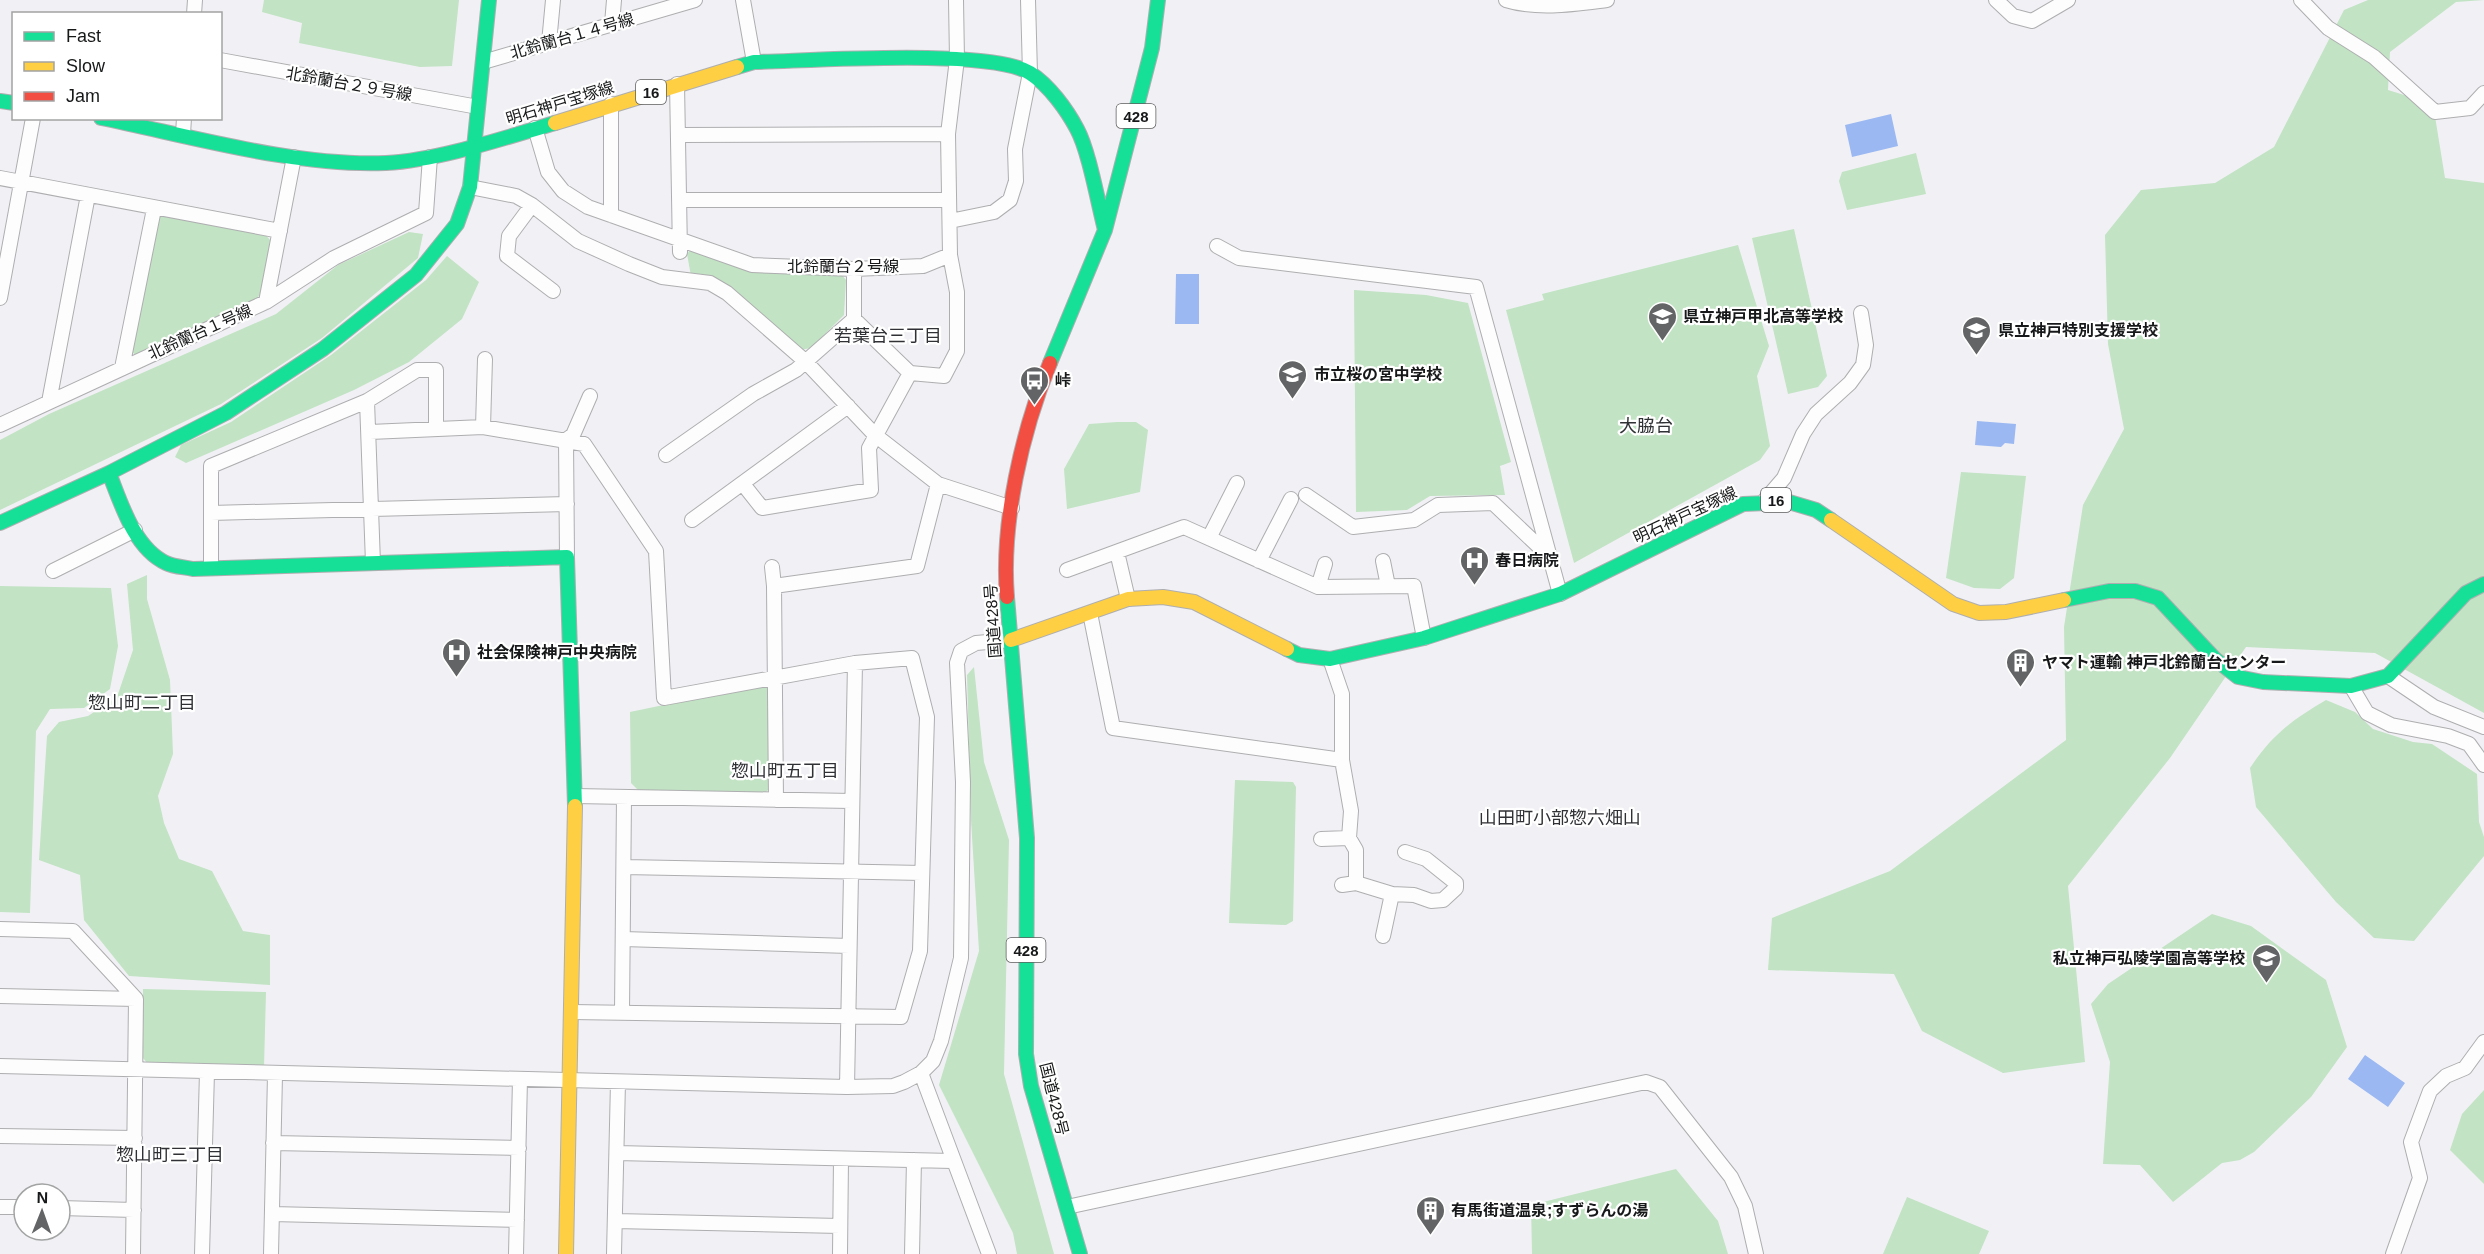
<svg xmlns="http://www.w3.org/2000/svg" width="2484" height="1254" font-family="Helvetica,'Noto Sans JP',sans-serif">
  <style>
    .green { fill: #c2e3c4 }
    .water { fill: #9bb8f2 }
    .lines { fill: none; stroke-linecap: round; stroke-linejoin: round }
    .street-casing { stroke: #aeaeb0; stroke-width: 16 }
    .fast-casing { stroke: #aeaeb0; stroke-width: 16 }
    .slow-casing { stroke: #aeaeb0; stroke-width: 16 }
    .jam-casing { stroke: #aeaeb0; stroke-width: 16 }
    .street { stroke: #fdfdfe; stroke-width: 14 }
    .fast { stroke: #16e098; stroke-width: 14 }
    .slow { stroke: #ffcf43; stroke-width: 14 }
    .jam { stroke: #f24e42; stroke-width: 14 }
    .labels { text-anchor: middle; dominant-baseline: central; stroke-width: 4.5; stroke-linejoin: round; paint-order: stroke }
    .shield { fill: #fff; stroke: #5d5d5e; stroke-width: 1.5 }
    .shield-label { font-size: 15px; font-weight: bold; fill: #171819 }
    .street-label { font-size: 16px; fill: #171819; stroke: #fff }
    .poi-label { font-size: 16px; font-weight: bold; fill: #171819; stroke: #fff; text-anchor: start }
    .neighbourhood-label { font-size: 18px; fill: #303135; stroke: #fff }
  </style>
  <rect width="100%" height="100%" fill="#f1f1f5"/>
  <!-- green -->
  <path class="green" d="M264 0H459L452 66 420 67 299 43 302 23 262 12Z
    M2368 0H2484L2456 2 2390 52 2388 90 2433 104 2445 178 2484 183V713L2375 653 2246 647 2170 758 2068 886 2085 1062 2003 1073 1922 1031 1894 974 1768 970 1772 918 1890 871 2066 740 2064 627 2083 505 2124 429 2108 344 2105 235 2141 190 2215 183 2274 147 2344 10Z
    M1916 153 1926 194 1847 210 1839 181 1842 172Z
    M160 216 264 233 270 240 262 290 256 301 135 355 131 350 156 221Z
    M1794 229 1827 376 1818 387 1788 394 1752 238Z
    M409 232 423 234 418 258 322 338 221 404 0 510V440L49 414 276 314 338 265Z
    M1738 245 1769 346 1757 376 1770 446 1760 460 1574 563 1506 310 1544 300 1542 294Z
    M690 250 750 271 842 275 846 280 844 315 811 348 800 350 691 276 687 254Z
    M447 256 479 282 462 319 409 362 354 390 186 463 175 457 181 445 231 422 331 355 426 280Z
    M1354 290 1426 295 1468 303 1511 462 1500 466 1505 495 1430 496 1407 510 1356 512Z
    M1117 422H1136L1148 430 1140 492 1067 509 1064 469 1089 424Z
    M1961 472 2026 476 2014 578 2000 589 1974 588 1946 578Z
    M147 575V599L170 680 173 754 158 796 164 823 179 859 212 871 243 931 270 935V985L129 976 84 920 80 875 39 860 47 736 59 722 88 716 117 697 133 650 127 584Z
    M0 586 111 588 118 646 110 689 84 708 50 709 36 731 30 913 0 912Z
    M974 667 984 762 1009 840 1004 1074 1054 1254H1017L1013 1233 939 1085 979 951 971 820 967 675Z
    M764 684 772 692 769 789 764 794 638 790 631 783 630 712Z
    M2326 700 2355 712 2373 729 2413 742 2432 744 2477 774 2479 822 2484 837V856L2414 941 2374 938 2336 902 2256 807 2250 768C2272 735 2292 720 2326 700Z
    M1235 780 1293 782 1296 787 1293 921 1286 925 1229 923Z
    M2212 914 2251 926 2326 980 2347 1047 2311 1097 2254 1152 2240 1160 2222 1163 2173 1202 2140 1165 2103 1164 2110 1062 2091 1004 2108 984Z
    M143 989 266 992 264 1067 149 1065 142 1057Z
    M2484 1090V1184L2450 1150 2462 1114Z
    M1676 1169 1718 1221 1728 1254H1532L1531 1205Z
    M1907 1197 1989 1231 1979 1254H1883Z"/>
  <!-- water -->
  <path class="water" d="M1891 114 1898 146 1852 157 1845 125Z
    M1176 274H1199V324H1175Z
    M1977 421 2016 424 2014 444 2005 443 2001 447 1975 445Z
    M2365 1055 2405 1083 2388 1107 2348 1079Z"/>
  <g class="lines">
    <defs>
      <path id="street" d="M743 0 754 62
        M1506 0C1538 10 1575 4 1607 0
        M1996 0 2013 16 2032 21 2068 0
        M2301 0 2328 28 2374 57 2435 112 2470 108 2484 93
        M194 14 195 0
        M612 24 614 0
        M549 43 553 0
        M220 60 478 107
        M483 62 695 0
        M677 84 680 252
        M611 104V215
        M535 128 548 172 563 191 588 207 752 265 854 269 923 266 950 255 948 134 957 59 956 0
        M183 134 184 118
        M678 135 948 134
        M0 178 280 231
        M470 187 516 196 532 205 578 241 629 264 662 277 710 283 727 293 805 361 875 435 938 484 1012 508
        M679 200H949
        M532 205 509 236 507 256 553 291
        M950 221 994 212 1010 200 1016 181 1015 149 1030 73 1028 0
        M1217 246 1239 258 1476 287 1560 594
        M854 269V319L910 373 944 376 957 351V292L950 255
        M0 298 33 118
        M266 302 334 258 426 213 430 157
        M122 368 154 209
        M367 401 373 563
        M49 402 88 195
        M0 425 266 302 294 157
        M483 427 485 359
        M370 432 483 427 584 444 656 551 664 698 855 663 912 658 927 717 920 951 901 1017 572 1012
        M666 455 753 394 796 370 854 319
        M743 484 762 508 871 490 869 448 910 373
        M1306 495 1353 527 1414 520 1438 505 1493 503 1550 557
        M1765 500 1784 478 1803 434 1816 414 1850 383 1863 365 1866 345 1861 313
        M211 513 567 504
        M692 520 848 406
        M1209 538 1237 483
        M1117 552 1128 599
        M567 557 566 440 573 435 590 396
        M1259 561 1291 499
        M1383 561 1388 586
        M772 567 774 586
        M211 568V466L367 401 417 370H436V429
        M1067 570 1184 527 1318 587 1414 586 1424 638
        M53 571 135 530
        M1318 587 1325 564
        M1090 613 1113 728 1342 760
        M1330 659 1342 694V760L1351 811 1349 838 1356 850V883
        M2388 676 2434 707 2484 727
        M2351 686 2367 713 2391 725 2448 736 2469 744 2484 765
        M575 796 852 801
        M776 800 774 586 917 566 938 484
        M1321 839 1349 838
        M624 867 922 873
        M1342 885 1356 883 1392 894 1414 895 1431 901 1443 900 1456 888V883L1426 859 1405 852
        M0 929 73 931 136 999 133 1254
        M1383 936 1392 894
        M623 939 849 946
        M0 996 136 999
        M622 1012 624 797
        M0 1066 847 1087 893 1086 904 1082 921 1073 933 1061 941 1041 961 958 963 782 957 663 961 651 976 643 1011 640
        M921 1073 989 1254
        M847 1087 855 663
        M0 1136 135 1138
        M273 1143 519 1148
        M617 1153 952 1161
        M0 1207H24
        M1067 1207 1646 1082 1660 1087 1731 1177 1745 1206 1756 1254
        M60 1208 134 1210
        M272 1214 517 1220
        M615 1221 840 1226
        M202 1254 207 1072
        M271 1254 275 1075
        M516 1254 520 1079
        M614 1254 618 1082
        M840 1254 841 1159
        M912 1254 914 1160
        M2393 1254 2420 1178 2411 1142 2430 1091 2446 1076 2465 1068 2484 1042"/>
      <path id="fast" d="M737 67 754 62C809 61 990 48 1030 73 1049 85 1067 110 1077 129 1089 151 1098 203 1105 230
        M0 101 14 103
        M101 118C190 136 296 167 386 163 439 160 504 138 555 123
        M1050 363 1105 230 1152 48 1158 0
        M109 473C121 503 134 548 166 563 174 567 184 567 193 569L567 557 575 806
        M0 523 109 473 226 413 323 349 416 275 457 224 470 187 489 0
        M1007 597 1027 838 1026 1054 1031 1086 1080 1254
        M2064 600 2109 591H2135L2158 598 2215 659 2238 677 2263 682 2351 686 2388 676 2466 593 2484 584
        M1287 649 1299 655 1330 659 1424 638 1560 594 1743 504 1789 502 1816 510 1831 520"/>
      <path id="slow" d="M555 123 737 67
        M1831 520 1953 604 1979 613 2006 612 2064 600
        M1011 640 1128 599 1163 597 1194 602 1287 649
        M566 1254 575 806"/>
      <path id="jam" d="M1007 597C1001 523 1022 431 1050 363"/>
    </defs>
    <!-- street casing -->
    <use href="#street" class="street-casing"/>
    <!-- fast casing -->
    <use href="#fast" class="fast-casing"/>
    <!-- slow casing -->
    <use href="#slow" class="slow-casing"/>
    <!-- jam casing -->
    <use href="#jam" class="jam-casing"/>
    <!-- street -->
    <use href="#street" class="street"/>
    <!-- fast -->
    <use href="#fast" class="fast"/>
    <!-- slow -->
    <use href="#slow" class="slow"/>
    <!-- jam -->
    <use href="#jam" class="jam"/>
  </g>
  <!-- icons -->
  <defs>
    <symbol id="school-pin" viewBox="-11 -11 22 30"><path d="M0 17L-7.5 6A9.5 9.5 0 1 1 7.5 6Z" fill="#636466" stroke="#fff"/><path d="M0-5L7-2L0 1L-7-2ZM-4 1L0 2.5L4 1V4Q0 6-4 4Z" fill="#fff"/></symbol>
    <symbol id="bus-pin" viewBox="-11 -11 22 30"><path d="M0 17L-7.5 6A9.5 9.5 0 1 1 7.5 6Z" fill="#636466" stroke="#fff"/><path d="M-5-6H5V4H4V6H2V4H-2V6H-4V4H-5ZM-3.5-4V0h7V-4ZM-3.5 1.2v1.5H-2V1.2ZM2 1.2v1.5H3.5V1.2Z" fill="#fff"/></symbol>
    <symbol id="hospital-pin" viewBox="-11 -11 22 30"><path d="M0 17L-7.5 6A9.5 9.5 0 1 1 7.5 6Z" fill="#636466" stroke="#fff"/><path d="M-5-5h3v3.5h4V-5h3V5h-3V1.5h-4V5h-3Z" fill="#fff"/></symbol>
    <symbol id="building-pin" viewBox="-11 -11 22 30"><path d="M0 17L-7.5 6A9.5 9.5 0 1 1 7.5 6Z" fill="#636466" stroke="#fff"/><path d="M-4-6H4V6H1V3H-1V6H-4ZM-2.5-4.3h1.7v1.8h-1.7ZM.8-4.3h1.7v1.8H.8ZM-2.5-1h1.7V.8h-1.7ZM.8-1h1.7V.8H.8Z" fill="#fff"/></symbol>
  </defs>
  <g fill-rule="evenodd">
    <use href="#school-pin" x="1646" y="300" width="33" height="45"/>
    <use href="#school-pin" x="1960" y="314" width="33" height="45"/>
    <use href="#school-pin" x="1276" y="358" width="33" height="45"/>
    <use href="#bus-pin" x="1018" y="364" width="33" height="45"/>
    <use href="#hospital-pin" x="1458" y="544" width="33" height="45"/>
    <use href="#hospital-pin" x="440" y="636" width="33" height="45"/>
    <use href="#building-pin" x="2004" y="646" width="33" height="45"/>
    <use href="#school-pin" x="2250" y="942" width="33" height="45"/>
    <use href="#building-pin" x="1414" y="1194" width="33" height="45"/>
  </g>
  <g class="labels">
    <!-- shield labels -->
    <g class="shield">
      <rect x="636" y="80" width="30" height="24" rx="4.5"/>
      <rect x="1116.5" y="104" width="39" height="24" rx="4.5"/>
      <rect x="1761" y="488" width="30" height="24" rx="4.5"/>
      <rect x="1006.5" y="938" width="39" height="24" rx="4.5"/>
    </g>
    <g class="shield-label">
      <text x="651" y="92">16</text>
      <text x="1136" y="116">428</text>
      <text x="1776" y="500">16</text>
      <text x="1026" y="950">428</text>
    </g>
    <!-- street labels -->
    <g class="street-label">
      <text transform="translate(572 36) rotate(-16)">北鈴蘭台１４号線</text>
      <text transform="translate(349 84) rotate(10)">北鈴蘭台２９号線</text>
      <text transform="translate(560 103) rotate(-17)">明石神戸宝塚線</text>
      <text x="843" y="266">北鈴蘭台２号線</text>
      <text transform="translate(200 332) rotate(-24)">北鈴蘭台１号線</text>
      <text transform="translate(1685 515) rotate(-25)">明石神戸宝塚線</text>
      <text transform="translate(993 621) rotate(-94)">国道428号</text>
      <text transform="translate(1054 1099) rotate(76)">国道428号</text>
    </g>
    <!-- poi labels -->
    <g class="poi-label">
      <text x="1683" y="316">県立神戸甲北高等学校</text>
      <text x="1998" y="330">県立神戸特別支援学校</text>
      <text x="1314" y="374">市立桜の宮中学校</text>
      <text x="1055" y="380">峠</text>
      <text x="1495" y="560">春日病院</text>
      <text x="477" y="652">社会保険神戸中央病院</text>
      <text x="2042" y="662">ヤマト運輸 神戸北鈴蘭台センター</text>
      <text x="2245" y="958" text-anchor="end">私立神戸弘陵学園高等学校</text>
      <text x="1451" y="1210">有馬街道温泉;すずらんの湯</text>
    </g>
    <!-- neighbourhood labels -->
    <g class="neighbourhood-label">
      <text x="888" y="336">若葉台三丁目</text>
      <text x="1646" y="426">大脇台</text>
      <text x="142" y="703">惣山町二丁目</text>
      <text x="785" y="771">惣山町五丁目</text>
      <text x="1560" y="818">山田町小部惣六畑山</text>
      <text x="170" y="1155">惣山町三丁目</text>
    </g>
  </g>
  <!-- legend -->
  <rect x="12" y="12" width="210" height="108" fill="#ffffff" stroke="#a2a3a3" stroke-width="1.5"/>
  <rect x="24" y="32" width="30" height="9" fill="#16e098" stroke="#a2a3a3" stroke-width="1.5"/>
  <text x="66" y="42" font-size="18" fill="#171819">Fast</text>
  <rect x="24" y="62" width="30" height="9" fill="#ffcf43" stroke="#a2a3a3" stroke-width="1.5"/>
  <text x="66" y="72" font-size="18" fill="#171819">Slow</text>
  <rect x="24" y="92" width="30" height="9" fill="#f24e42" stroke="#a2a3a3" stroke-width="1.5"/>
  <text x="66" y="102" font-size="18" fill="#171819">Jam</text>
  <!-- north arrow -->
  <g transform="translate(42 1212) rotate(1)"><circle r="28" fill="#ffffff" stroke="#a2a3a3" stroke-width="1.5"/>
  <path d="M0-4.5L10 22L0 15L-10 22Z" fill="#636466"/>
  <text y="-9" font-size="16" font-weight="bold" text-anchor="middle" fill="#171819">N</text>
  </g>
</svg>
